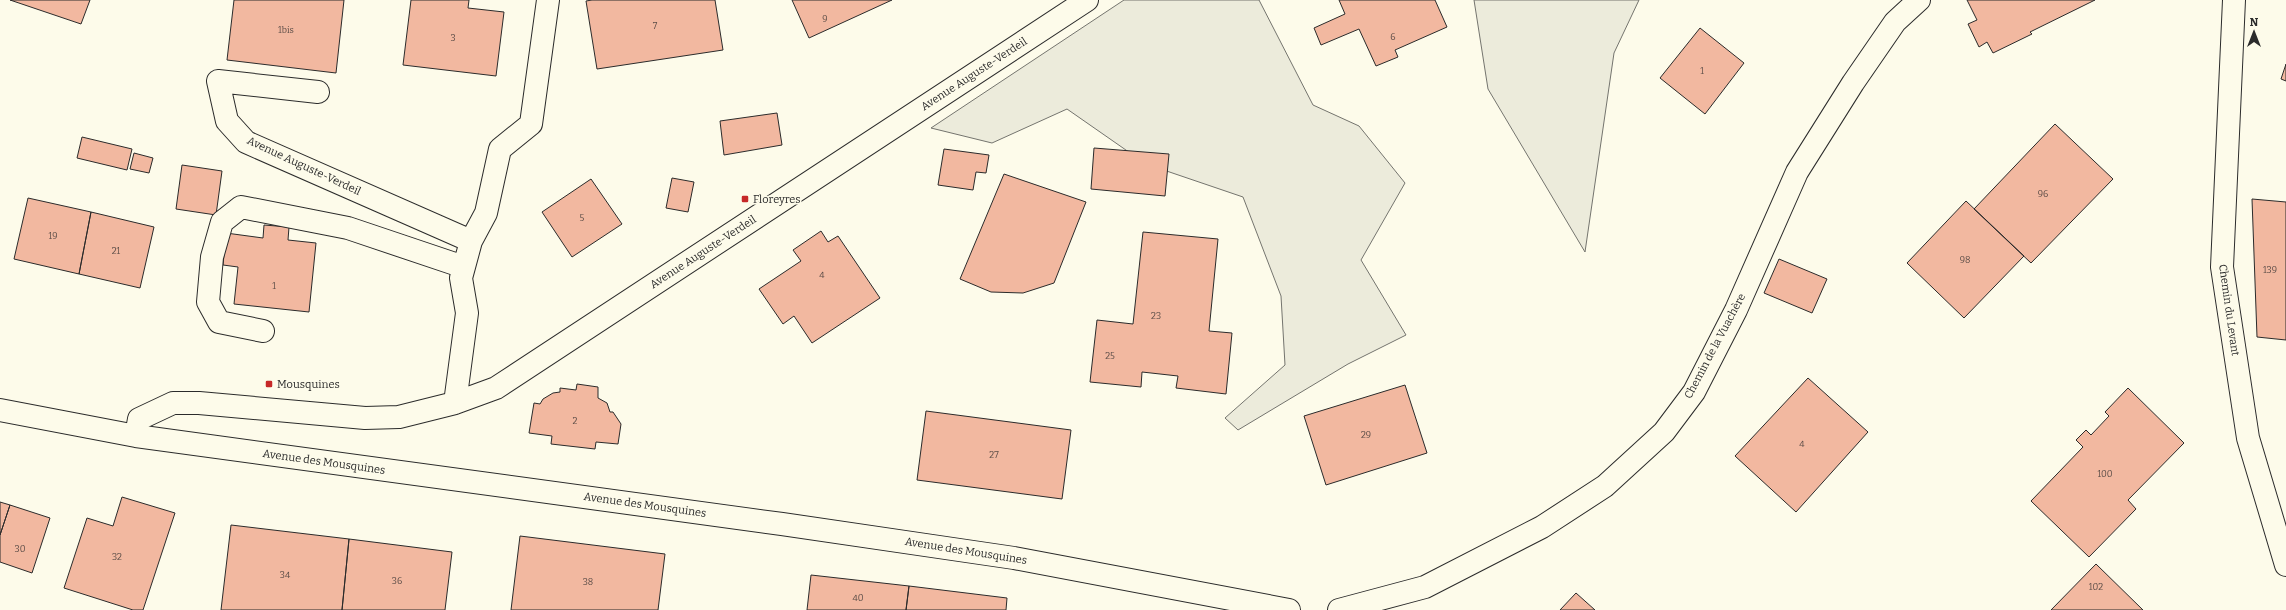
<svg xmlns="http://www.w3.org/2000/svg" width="2286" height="610" font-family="Bitter,serif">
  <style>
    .green { fill: #ecebdb; stroke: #74746e }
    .building { fill: #f2b8a0; stroke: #2b2b2b }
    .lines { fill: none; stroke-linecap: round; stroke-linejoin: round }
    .minor-casing { stroke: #2b2b2b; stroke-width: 24 }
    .minor { stroke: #fdfbea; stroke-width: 22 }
    .poi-dot { fill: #c62828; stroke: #fdfbea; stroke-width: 1.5 }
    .labels { text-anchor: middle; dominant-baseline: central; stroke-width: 3; stroke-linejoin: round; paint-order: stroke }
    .number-label { font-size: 9px; fill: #5d4e48 }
    .street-label { font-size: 11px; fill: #2b2b2b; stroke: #fdfbea }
    .poi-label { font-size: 11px; fill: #2b2b2b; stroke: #fdfbea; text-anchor: start }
  </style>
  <rect width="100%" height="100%" fill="#fdfbea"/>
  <!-- green -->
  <path class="green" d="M1124 0H1259L1313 105 1359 126 1405 183 1361 260 1406 335 1348 364 1238 430 1225 418 1285 365 1281 296 1243 197 1146 164 1067 109 992 143 931 128Z
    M1474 0H1639L1614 53 1585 252 1488 89Z"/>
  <!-- building -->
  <path class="building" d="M10 0H90L81 24Z
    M234 0H344L336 73 227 60Z
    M411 0H469L468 8 504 12 496 76 403 65Z
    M592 0H715L723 50 597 69 586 1Z
    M792 0H892L809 38Z
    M1339 0H1435L1447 27 1395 50 1398 57 1376 66 1359 29 1321 45 1314 28 1345 14Z
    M1967 0H2095L2030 32 2032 34 1993 53 1987 42 1979 47 1968 24 1977 20Z
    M1700 28 1744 63 1705 114 1660 78Z
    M2286 64V81L2281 79Z
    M777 113 782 145 724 155 720 121Z
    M2055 124 2113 179 2031 263 1974 209Z
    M82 137 132 149 127 170 77 158Z
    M1094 148 1169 154 1165 196 1091 189Z
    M944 149 989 155 986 173 976 172 973 190 938 185Z
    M134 153 153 158 149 173 130 169Z
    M182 165 222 171 216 215 176 209Z
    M1004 174 1086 202 1054 283 1023 293 991 292 960 279Z
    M672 178 694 182 688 212 666 208Z
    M591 179 622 224 572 257 542 212Z
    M28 198 91 212 79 274 14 259Z
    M2252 199 2286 202V340L2257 337Z
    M1966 201 2024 256 1964 318 1907 263Z
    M91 212 154 227 140 288 79 274Z
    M264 225 289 227 288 240 316 243 309 312 234 304 238 267 223 265 226 233 263 238Z
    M821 231 828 242 838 236 880 298 812 343 794 316 783 324 759 289 801 261 793 250Z
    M1143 232 1218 239 1209 331 1232 333 1226 394 1176 388 1178 376 1142 372 1141 387 1090 382 1097 320 1133 324Z
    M1779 259 1827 279 1812 313 1764 293Z
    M1808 378 1868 432 1796 512 1735 456Z
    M577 384 598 387V398L607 403 610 412H613L621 424 618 444 596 442 595 449 551 444 552 436 529 433 534 403 540 404 543 399 553 393 560 392V388L576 390Z
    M1405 385 1427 453 1326 485 1304 416Z
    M2128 388 2184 443 2128 500 2136 509 2089 557 2031 501 2083 447 2076 440 2086 430 2091 435 2109 416 2105 412Z
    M926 411 1071 430 1062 499 917 480Z
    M122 497 175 513 143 610H133L64 588 87 518 113 526Z
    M0 502 10 505 0 535Z
    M10 505 50 518 32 573 0 562V535Z
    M231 525 349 539 342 610H221Z
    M520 536 665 554 658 610H511Z
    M349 539 452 552 445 610H342Z
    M2096 564 2143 610H2051Z
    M811 575 909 586 906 610H807Z
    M909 586 1007 598 1006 610H906Z
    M1576 593 1595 610H1560Z"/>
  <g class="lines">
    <defs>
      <path id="minor" d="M2234 0 2222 267 2248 438 2286 565
        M318 92 218 81 227 121 246 142 471 241
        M263 331 219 322 208 302 212 257 222 222 241 207 348 228 464 267
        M455 403 467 313 461 278 471 241 486 213 500 149 531 124 548 0
        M0 410 136 436 782 524 1014 558 1289 610
        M136 436 139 419 173 403H199L365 418 399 417 455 403 496 388 1087 0
        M1339 610 1425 587 1542 527 1605 486 1664 432 1694 392 1736 310 1797 172 1853 83 1895 22 1919 0"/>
    </defs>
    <!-- minor casing -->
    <use href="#minor" class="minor-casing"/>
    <!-- minor -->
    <use href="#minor" class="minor"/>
  </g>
  <!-- markers -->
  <g class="poi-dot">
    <rect x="741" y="195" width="8" height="8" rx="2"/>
    <rect x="265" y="380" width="8" height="8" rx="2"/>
  </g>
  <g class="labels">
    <!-- number labels -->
    <g class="number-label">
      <text x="825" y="19">9</text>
      <text x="655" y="26">7</text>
      <text x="286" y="30">1bis</text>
      <text x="1393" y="37">6</text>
      <text x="453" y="38">3</text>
      <text x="1702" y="71">1</text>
      <text x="2043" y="194">96</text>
      <text x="582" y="218">5</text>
      <text x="53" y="236">19</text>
      <text x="116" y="251">21</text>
      <text x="1965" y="260">98</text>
      <text x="2270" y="270">139</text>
      <text x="822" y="275">4</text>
      <text x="274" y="286">1</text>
      <text x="1156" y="316">23</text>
      <text x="1110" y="356">25</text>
      <text x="575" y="421">2</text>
      <text x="1366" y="435">29</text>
      <text x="1802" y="444">4</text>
      <text x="994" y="455">27</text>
      <text x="2105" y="474">100</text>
      <text x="20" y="549">30</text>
      <text x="117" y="557">32</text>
      <text x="285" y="575">34</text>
      <text x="397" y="581">36</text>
      <text x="588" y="582">38</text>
      <text x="2096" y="587">102</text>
      <text x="858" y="598">40</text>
    </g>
    <!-- street labels -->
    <g class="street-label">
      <text transform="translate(974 74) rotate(-33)">Avenue Auguste-Verdeil</text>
      <text transform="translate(304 166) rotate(25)">Avenue Auguste-Verdeil</text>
      <text transform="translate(703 252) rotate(-33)">Avenue Auguste-Verdeil</text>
      <text transform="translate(2229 310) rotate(82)">Chemin du Levant</text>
      <text transform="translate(1715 346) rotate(-62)">Chemin de la Vuachère</text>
      <text transform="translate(324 462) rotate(8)">Avenue des Mousquines</text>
      <text transform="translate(645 505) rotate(8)">Avenue des Mousquines</text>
      <text transform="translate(966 551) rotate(9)">Avenue des Mousquines</text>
    </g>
    <!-- poi labels -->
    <g class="poi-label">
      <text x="753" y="199">Floreyres</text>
      <text x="277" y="384">Mousquines</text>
    </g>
  </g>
  <!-- north arrow -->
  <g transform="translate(2254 32)" stroke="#fdfbea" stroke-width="3" paint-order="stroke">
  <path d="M0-3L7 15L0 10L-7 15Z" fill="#2b2b2b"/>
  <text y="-6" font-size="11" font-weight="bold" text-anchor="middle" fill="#2b2b2b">N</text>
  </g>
</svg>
